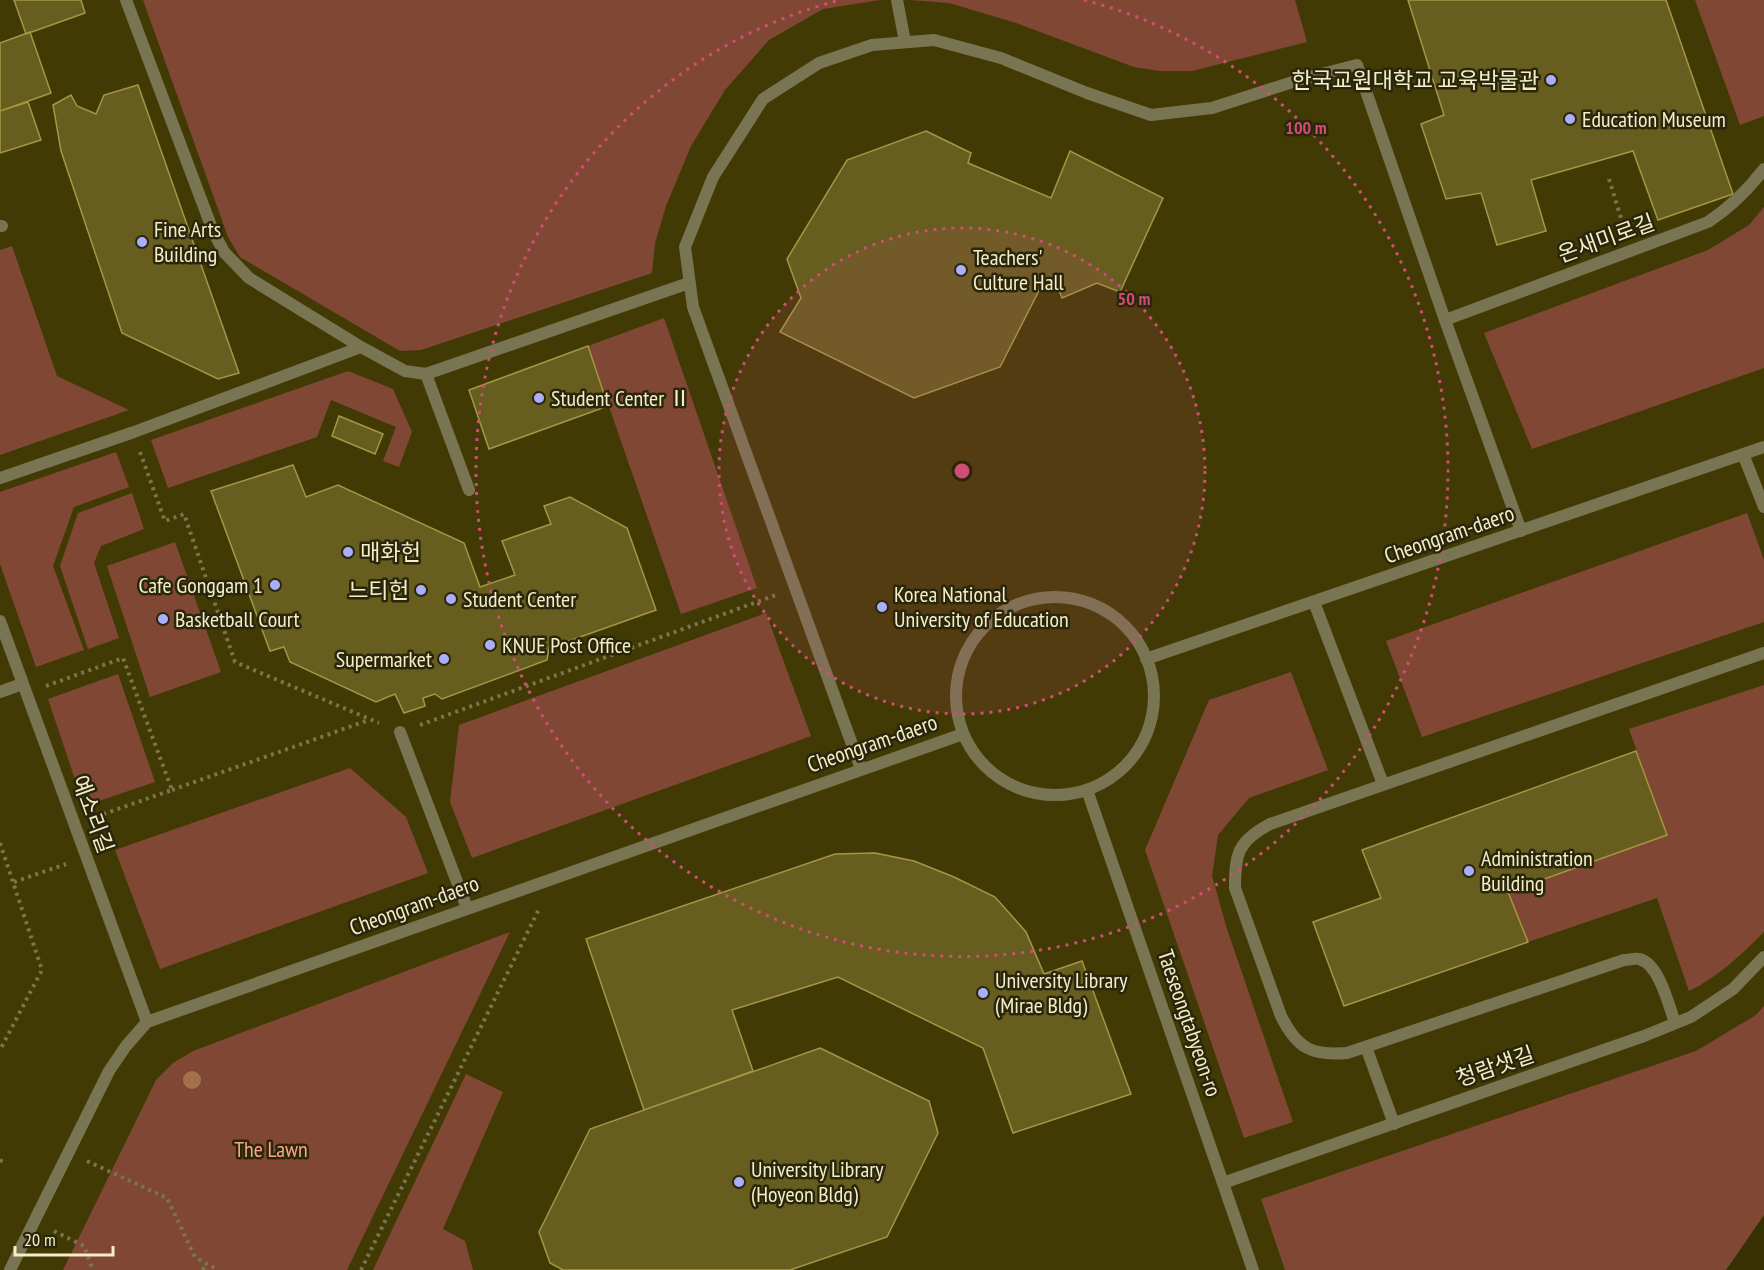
<svg xmlns="http://www.w3.org/2000/svg" width="1764" height="1270" font-family="'PT Sans Narrow','Noto Sans KR',sans-serif">
  <style>
    .built { fill: #423a05 }
    .green { fill: #804834 }
    .building { fill: #665d1f; stroke: #a39746; stroke-width: 1.5 }
    .lines { fill: none; stroke-linecap: round; stroke-linejoin: round }
    .path { stroke: #7b754a; stroke-width: 4; stroke-dasharray: 3 4.5; stroke-linecap: butt }
    .lane { stroke: #797553; stroke-width: 12 }
    .street { stroke: #797553; stroke-width: 12 }
    .tree { fill: #a2704b }
    .ring { fill: none; stroke: #ce4e76; stroke-width: 3; stroke-dasharray: 3 6 }
    .poi-dot { fill: #abaffb; stroke: #2a260c; stroke-width: 2 }
    .labels { text-anchor: middle; dominant-baseline: central; stroke-width: 5; stroke-linejoin: round; paint-order: stroke }
    .poi-label { font-size: 22px; fill: #f3eec7; stroke: #2a260c; text-anchor: start }
    .street-label { font-size: 22px; fill: #f3eec7; stroke: #2a260c }
    .park-label { font-size: 22px; fill: #fba586; stroke: #2a260c }
    .centre { fill: #ce4e76; stroke: #2a260c; stroke-width: 3 }
    .ring-label { font-size: 18px; text-anchor: middle; font-weight: bold; fill: #ce4e76; stroke: #2a260c; stroke-width: 5; stroke-linejoin: round; paint-order: stroke }
  </style>
  <rect width="100%" height="100%" fill="#363002"/>
  <!-- built -->
  <path class="built" d="M0 0H1764V1215L1726 1270H0Z"/>
  <!-- green -->
  <path class="green" d="M143 0H880L823 9 769 40 725 90 691 146 666 206 655 243 652 273 421 350 400 351 240 257 228 237Z
    M910 0H1295L1307 42 1192 71H1160L1134 67 1013 22 949 3Z
    M1695 0H1764V116L1740 125Z
    M1764 207V368L1532 449 1484 333 1708 250 1749 225Z
    M12 246 57 376 129 410 0 455V250Z
    M664 318 757 588 681 614 588 346Z
    M348 371 393 389 412 432 399 467 383 461 396 427 331 400 317 437 168 488 151 440Z
    M116 452 129 487 74 507 53 566 84 650 36 667 0 564V492Z
    M132 493 144 529 101 546 94 563 119 638 88 649 60 566 78 513Z
    M1747 513 1764 560V622L1422 737 1386 641Z
    M175 542 221 672 150 697 107 566Z
    M766 613 811 736 472 858 450 802 459 725Z
    M1291 672 1328 770 1249 798 1218 835 1212 876 1227 929 1293 1122 1244 1138 1145 850 1209 700Z
    M118 674 155 782 84 806 48 699Z
    M1764 685V932C1741 955 1718 977 1689 991L1657 898 1528 942 1508 892 1667 835 1629 729Z
    M350 768 406 817 428 873 160 969 115 850Z
    M510 932 347 1270H63L156 1080 173 1063 193 1051Z
    M1764 1006V1215L1726 1270H1285L1261 1199 1696 1051 1756 1015Z
    M466 1074 503 1092 443 1229 465 1241 473 1270H373Z"/>
  <!-- building -->
  <path class="building" d="M14 0H81L85 13 26 34Z
    M1408 0H1666L1733 194 1658 220 1633 151 1531 180 1546 231 1497 245 1481 193 1446 199 1421 124 1444 115Z
    M30 32 51 93 0 111V43Z
    M138 85 239 373 218 379 122 333 61 151 53 105 71 95 77 106 96 114 104 95Z
    M28 102 41 140 0 153V111Z
    M926 131 971 153 968 163 1051 198 1070 151 1163 198 1120 292 1097 283 1062 298 1057 285 1044 281 1000 367 914 398 780 332 801 298 787 259 847 160Z
    M588 346 608 406 489 449 469 390Z
    M339 416 383 434 375 454 332 436Z
    M293 465 306 497 338 485 464 543 480 587 515 575 502 541 551 524 544 506 570 497 627 528 656 610 549 648 547 660 442 699 435 694 423 698 425 706 404 713 395 694 376 702 290 662 284 647 270 651 211 491Z
    M1636 751 1667 835 1508 892 1528 942 1344 1006 1313 922 1381 898 1362 850Z
    M875 853 914 861 954 877 995 897 1026 932 1044 974 1082 961 1131 1094 1013 1133 983 1048 838 977 732 1010 753 1071 644 1110 586 939 835 854Z
    M820 1048 929 1101 938 1133 887 1237 790 1270H563L550 1263 539 1232 590 1129Z"/>
  <g class="lines">
    <!-- path -->
    <path class="path" d="M1609 179 1625 231
      M140 452 165 521 184 514 235 662 379 723
      M46 686 123 658 172 790 95 817
      M420 725 776 595
      M172 790 369 720
      M0 843 42 970 0 1050
      M14 882 66 864
      M0 1160 5 1163
      M87 1161 167 1198 195 1257 218 1270
      M54 1231 84 1246 93 1270
      M203 1270 205 1264
      M361 1270 540 907"/>
    <!-- lane -->
    <path class="lane" d="M126 0 213 231 224 252 249 278 361 347 405 371 426 374 689 283
      M0 226H2
      M1445 320 1708 222C1731 207 1747 191 1764 169
      M426 374 469 490
      M1743 454 1764 507
      M0 478 134 432 361 347
      M956 696a99 99 0 1 1 198 0a99 99 0 1 1-198 0Z
      M1314 602 1383 784
      M0 621 147 1022
      M1146 659 1764 447
      M0 692 22 684
      M400 732 467 908
      M861 769 693 307 685 247 713 177 763 99 819 63 872 45 934 40 1001 58 1087 93 1151 115 1212 108 1302 79 1357 65 1445 320 1521 531
      M1087 790 1253 1270
      M1675 1023C1669 1006 1659 963 1639 959 1635 958 1629 960 1624 960L1347 1053C1311 1056 1297 1048 1281 1016L1235 888C1235 853 1238 841 1270 824L1764 653
      M1366 1047 1394 1124
      M1223 1183 1644 1036 1691 1017 1733 989 1764 957
      M10 1270 109 1071 126 1046 147 1022 963 734"/>
    <!-- street -->
    <path class="street" d="M897 0 905 42"/>
  </g>
  <!-- trees -->
  <circle class="tree" cx="192" cy="1080" r="9"/>
  <!-- distance rings -->
  <circle cx="962" cy="471" r="243" fill="#ce4e76" fill-opacity=".12"/>
  <g class="ring">
    <circle cx="962" cy="471" r="243"/>
    <path d="M1084 0A486 486 0 1 1 840 0"/>
  </g>
  <!-- markers -->
  <g class="poi-dot">
    <circle cx="1551" cy="80" r="6"/>
    <circle cx="1570" cy="119" r="6"/>
    <circle cx="142" cy="242" r="6"/>
    <circle cx="961" cy="270" r="6"/>
    <circle cx="539" cy="398" r="6"/>
    <circle cx="348" cy="552" r="6"/>
    <circle cx="275" cy="585" r="6"/>
    <circle cx="421" cy="590" r="6"/>
    <circle cx="451" cy="599" r="6"/>
    <circle cx="882" cy="607" r="6"/>
    <circle cx="163" cy="619" r="6"/>
    <circle cx="490" cy="645" r="6"/>
    <circle cx="444" cy="659" r="6"/>
    <circle cx="1469" cy="871" r="6"/>
    <circle cx="983" cy="993" r="6"/>
    <circle cx="739" cy="1182" r="6"/>
  </g>
  <g class="labels">
    <!-- poi labels -->
    <g class="poi-label">
      <text x="1539" y="80" text-anchor="end">한국교원대학교 교육박물관</text>
      <text x="1582" y="119">Education Museum</text>
      <text x="154" y="229">Fine Arts<tspan x="154" dy="25">Building</tspan></text>
      <text x="973" y="257">Teachers'<tspan x="973" dy="25">Culture Hall</tspan></text>
      <text x="551" y="398">Student Center Ⅱ</text>
      <text x="360" y="552">매화헌</text>
      <text x="263" y="585" text-anchor="end">Cafe Gonggam 1</text>
      <text x="409" y="590" text-anchor="end">느티헌</text>
      <text x="894" y="594">Korea National<tspan x="894" dy="25">University of Education</tspan></text>
      <text x="463" y="599">Student Center</text>
      <text x="175" y="619">Basketball Court</text>
      <text x="502" y="645">KNUE Post Office</text>
      <text x="432" y="659" text-anchor="end">Supermarket</text>
      <text x="1481" y="858">Administration<tspan x="1481" dy="25">Building</tspan></text>
      <text x="995" y="980">University Library<tspan x="995" dy="25">(Mirae Bldg)</tspan></text>
      <text x="751" y="1169">University Library<tspan x="751" dy="25">(Hoyeon Bldg)</tspan></text>
    </g>
    <!-- street labels -->
    <g class="street-label">
      <text transform="translate(1606 238) rotate(-20)">온새미로길</text>
      <text transform="translate(1449 534) rotate(-19)">Cheongram-daero</text>
      <text transform="translate(872 743) rotate(-19)">Cheongram-daero</text>
      <text transform="translate(93 814) rotate(70)">예소리길</text>
      <text transform="translate(414 905) rotate(-20)">Cheongram-daero</text>
      <text transform="translate(1190 1023) rotate(71)">Taeseongtabyeon-ro</text>
      <text transform="translate(1495 1066) rotate(-19)">청람샛길</text>
    </g>
    <!-- park labels -->
    <g class="park-label">
      <text x="271" y="1149">The Lawn</text>
    </g>
  </g>
  <circle cx="962" cy="471" r="9" class="centre"/>
  <g class="ring-label">
    <text x="1306" y="134">100 m</text>
    <text x="1134" y="305">50 m</text>
  </g>
  <!-- scale -->
  <path d="M15 1246v9h98v-9" fill="none" stroke="#f3eec7" stroke-width="3"/>
  <text x="24" y="1246" font-size="18" fill="#f3eec7" stroke="#2a260c" stroke-width="4.5" paint-order="stroke">20 m</text>
</svg>
